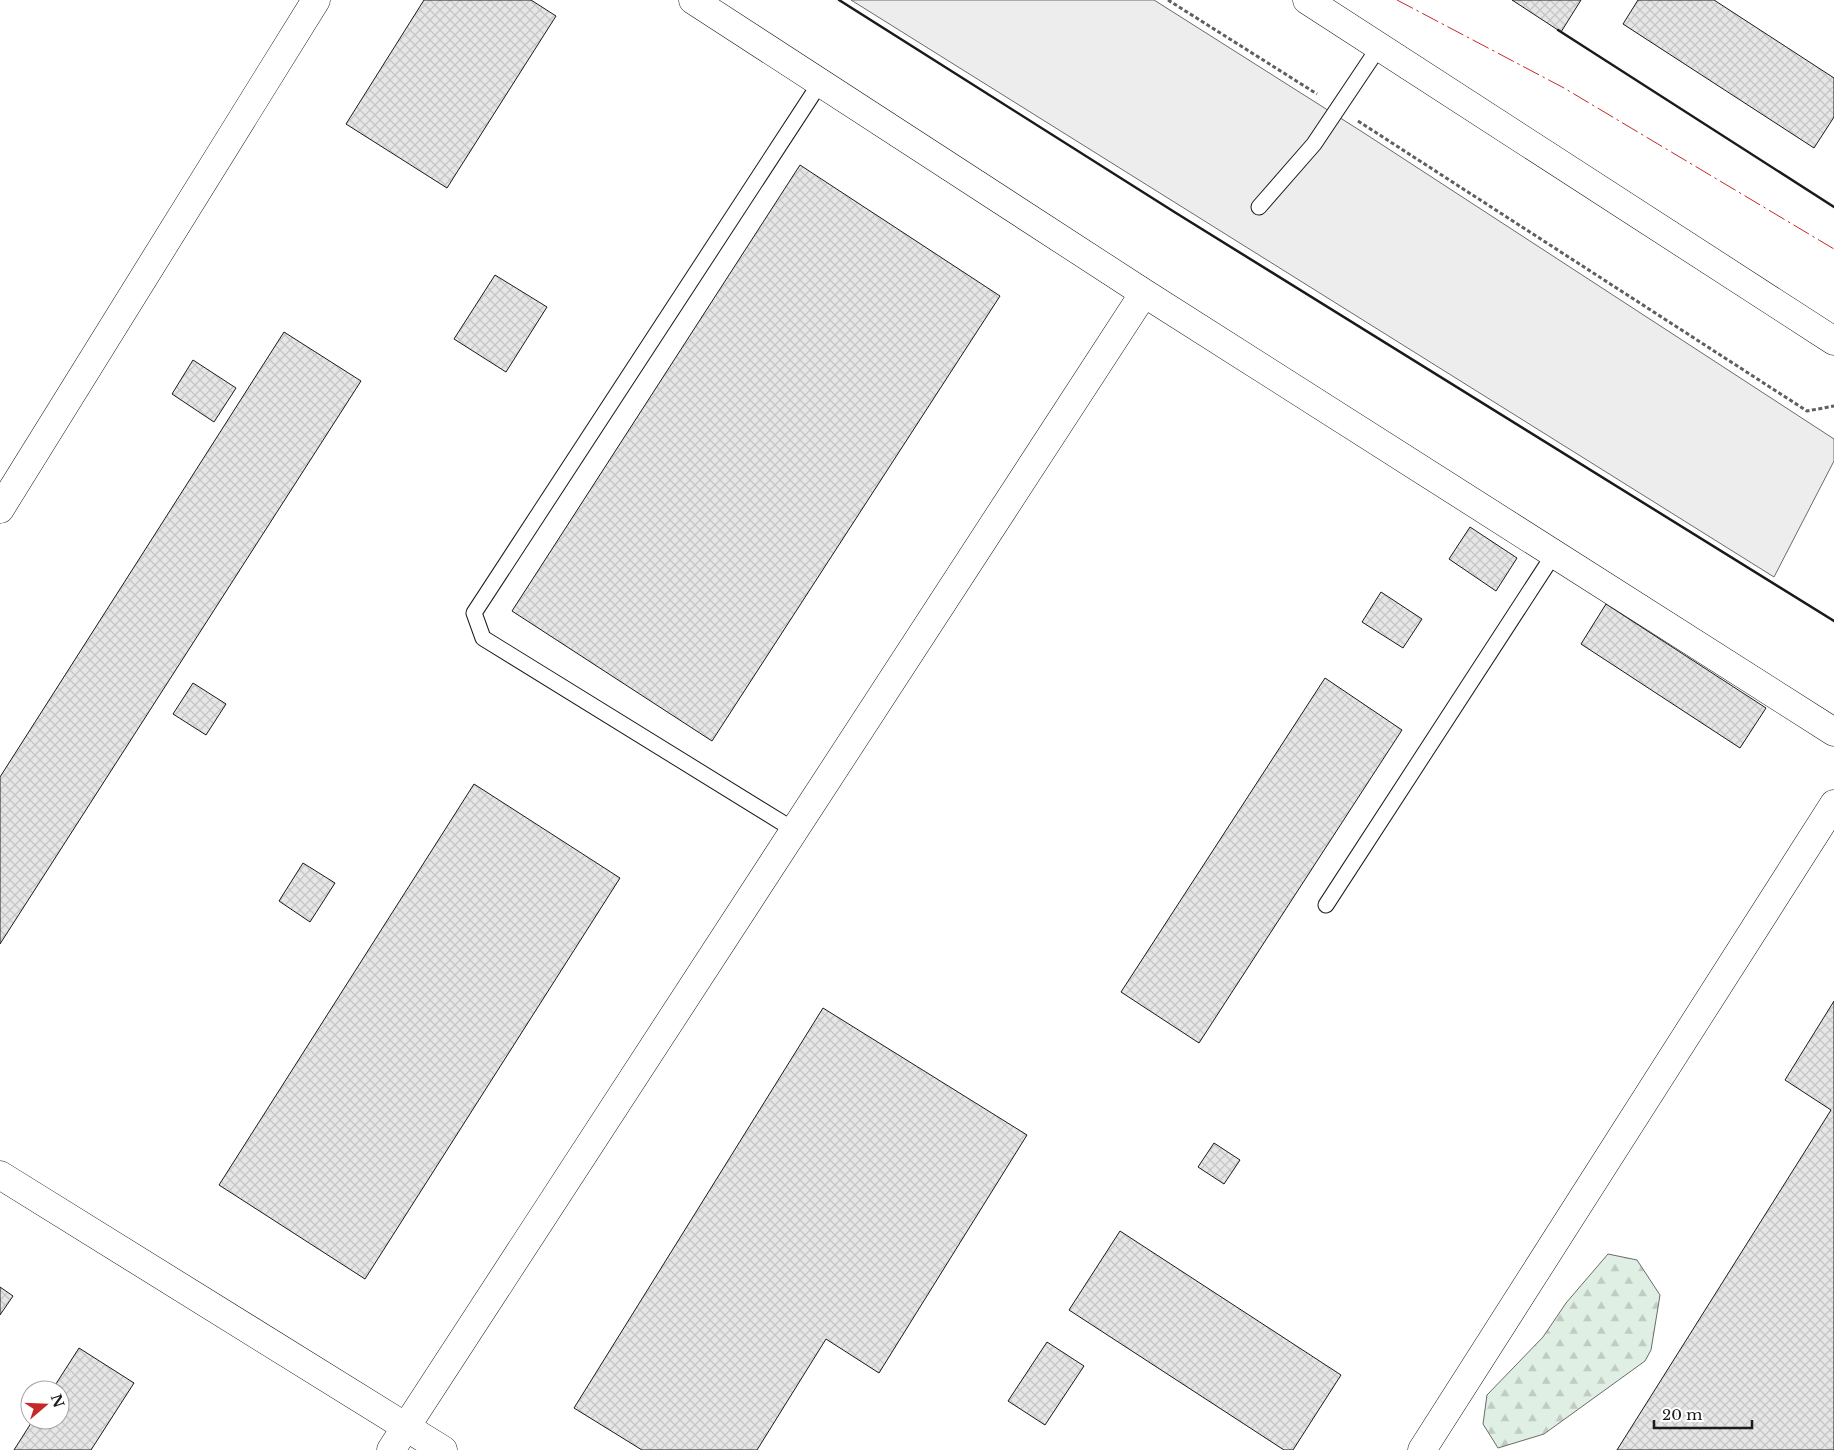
<svg xmlns="http://www.w3.org/2000/svg" width="1834" height="1450" font-family="'Libre Baskerville',serif">
  <style>
    .forest { fill: url(#forest-firs); stroke: #6a6a6a }
    .parking { fill: #ededed; stroke: #6a6a6a }
    .building { fill: url(#building-cross-hatch); stroke: #1a1a1a }
    .lines { fill: none; stroke-linecap: round; stroke-linejoin: round }
    .lane-casing { stroke: #1a1a1a; stroke-width: 17 }
    .street-casing { stroke: #1a1a1a; stroke-width: 29 }
    .secondary-casing { stroke: #1a1a1a; stroke-width: 29 }
    .path { stroke: #5f5f5f; stroke-width: 3; stroke-dasharray: 4 2.5; stroke-linecap: butt }
    .lane { stroke: #fff; stroke-width: 15 }
    .street { stroke: #fff; stroke-width: 28 }
    .secondary { stroke: #fff; stroke-width: 28 }
    .wall { stroke: #1a1a1a; stroke-width: 2.5 }
    .power { stroke: #c62828; stroke-width: 1; stroke-dasharray: 18 4 2.5 4; stroke-linecap: butt }
  </style>
  <defs>
    <pattern id="forest-firs" width="22" height="20" patternUnits="userSpaceOnUse" patternTransform="scale(1.25)"><rect width="22" height="20" fill="#e0efe3"/><path d="M5 1l3.5 6h-7zM16 11l3.5 6h-7z" fill="#c0ccc2"/></pattern>
    <pattern id="building-cross-hatch" width="8" height="8" patternUnits="userSpaceOnUse" patternTransform="scale(1.25)"><rect width="8" height="8" fill="#e6e6e6"/><path d="M0 0l8 8M0 8l8-8" fill="none" stroke="#c5c5c5"/></pattern>
  </defs>
  <rect width="100%" height="100%" fill="#fff"/>
  <!-- forest -->
  <path class="forest" d="M1608 1254 1637 1260 1660 1295 1651 1350 1645 1361 1544 1434 1498 1448 1483 1424 1487 1395 1543 1337 1566 1303Z"/>
  <!-- parking -->
  <path class="parking" d="M851 0H1154L1364 133 1834 439V461L1774 577Z"/>
  <!-- building -->
  <path class="building" d="M424 0H531L556 16 447 188 346 124Z
    M1512 0H1581L1561 32Z
    M1638 0H1714L1834 78V117L1814 148 1623 24Z
    M800 165 1000 296 712 741 512 611Z
    M495 275 547 307 506 372 454 339Z
    M284 332 361 381 0 944V777Z
    M193 360 236 388 214 422 172 394Z
    M1470 527 1517 558 1496 591 1449 559Z
    M1381 592 1422 619 1403 648 1362 622Z
    M1606 604 1766 708 1740 748 1581 644Z
    M1325 678 1402 730 1199 1043 1121 992Z
    M193 683 226 704 206 735 173 714Z
    M474 784 620 878 365 1279 219 1185Z
    M303 863 335 883 310 922 279 901Z
    M1834 1001V1450H1617L1831 1110 1785 1080Z
    M823 1008 1027 1135 879 1373 826 1339 757 1450H642L574 1408Z
    M1214 1143 1240 1160 1224 1184 1198 1167Z
    M1120 1231 1341 1375 1293 1450H1284L1069 1310Z
    M0 1287 13 1296 0 1315Z
    M1047 1342 1084 1366 1045 1425 1008 1401Z
    M79 1348 134 1383 91 1450H14L33 1420H60V1390H52Z"/>
  <g class="lines">
    <defs>
      <path id="lane" d="M1259 207 1314 144 1379 47
        M794 830 483 638 474 613 820 83
        M1326 905 1554 554"/>
      <path id="street" d="M693 0 1144 293 1834 732
        M0 509 316 0
        M0 1175 443 1450
        M391 1450 1144 293
        M1422 1450 1834 804"/>
      <path id="secondary" d="M1307 0 1834 341"/>
    </defs>
    <!-- lane casing -->
    <use href="#lane" class="lane-casing"/>
    <!-- street casing -->
    <use href="#street" class="street-casing"/>
    <!-- secondary casing -->
    <use href="#secondary" class="secondary-casing"/>
    <!-- path -->
    <path class="path" d="M1168 0 1317 94
      M1358 121 1807 411 1834 406"/>
    <!-- lane -->
    <use href="#lane" class="lane"/>
    <!-- street -->
    <use href="#street" class="street"/>
    <!-- secondary -->
    <use href="#secondary" class="secondary"/>
    <!-- wall -->
    <path class="wall" d="M839 0 1176 213 1834 621
      M1558 30 1834 207"/>
    <!-- power -->
    <path class="power" d="M1397 0 1564 88 1834 249"/>
  </g>
  <!-- north arrow -->
  <g transform="translate(45 1405) rotate(71)"><circle r="24" fill="#ffffff" stroke="#a3a3a3"/>
  <path d="M0-4L9 19L0 12L-9 19Z" fill="#c62828"/>
  <text y="-8" font-size="14" font-weight="bold" text-anchor="middle" fill="#1a1a1a">N</text>
  </g>
  <!-- scale -->
  <path d="M1654 1420v8h98v-8" fill="none" stroke="#1a1a1a" stroke-width="2.5"/>
  <text x="1662" y="1420" font-size="15" fill="#1a1a1a" stroke="#ffffff" stroke-width="4" paint-order="stroke">20 m</text>
</svg>
